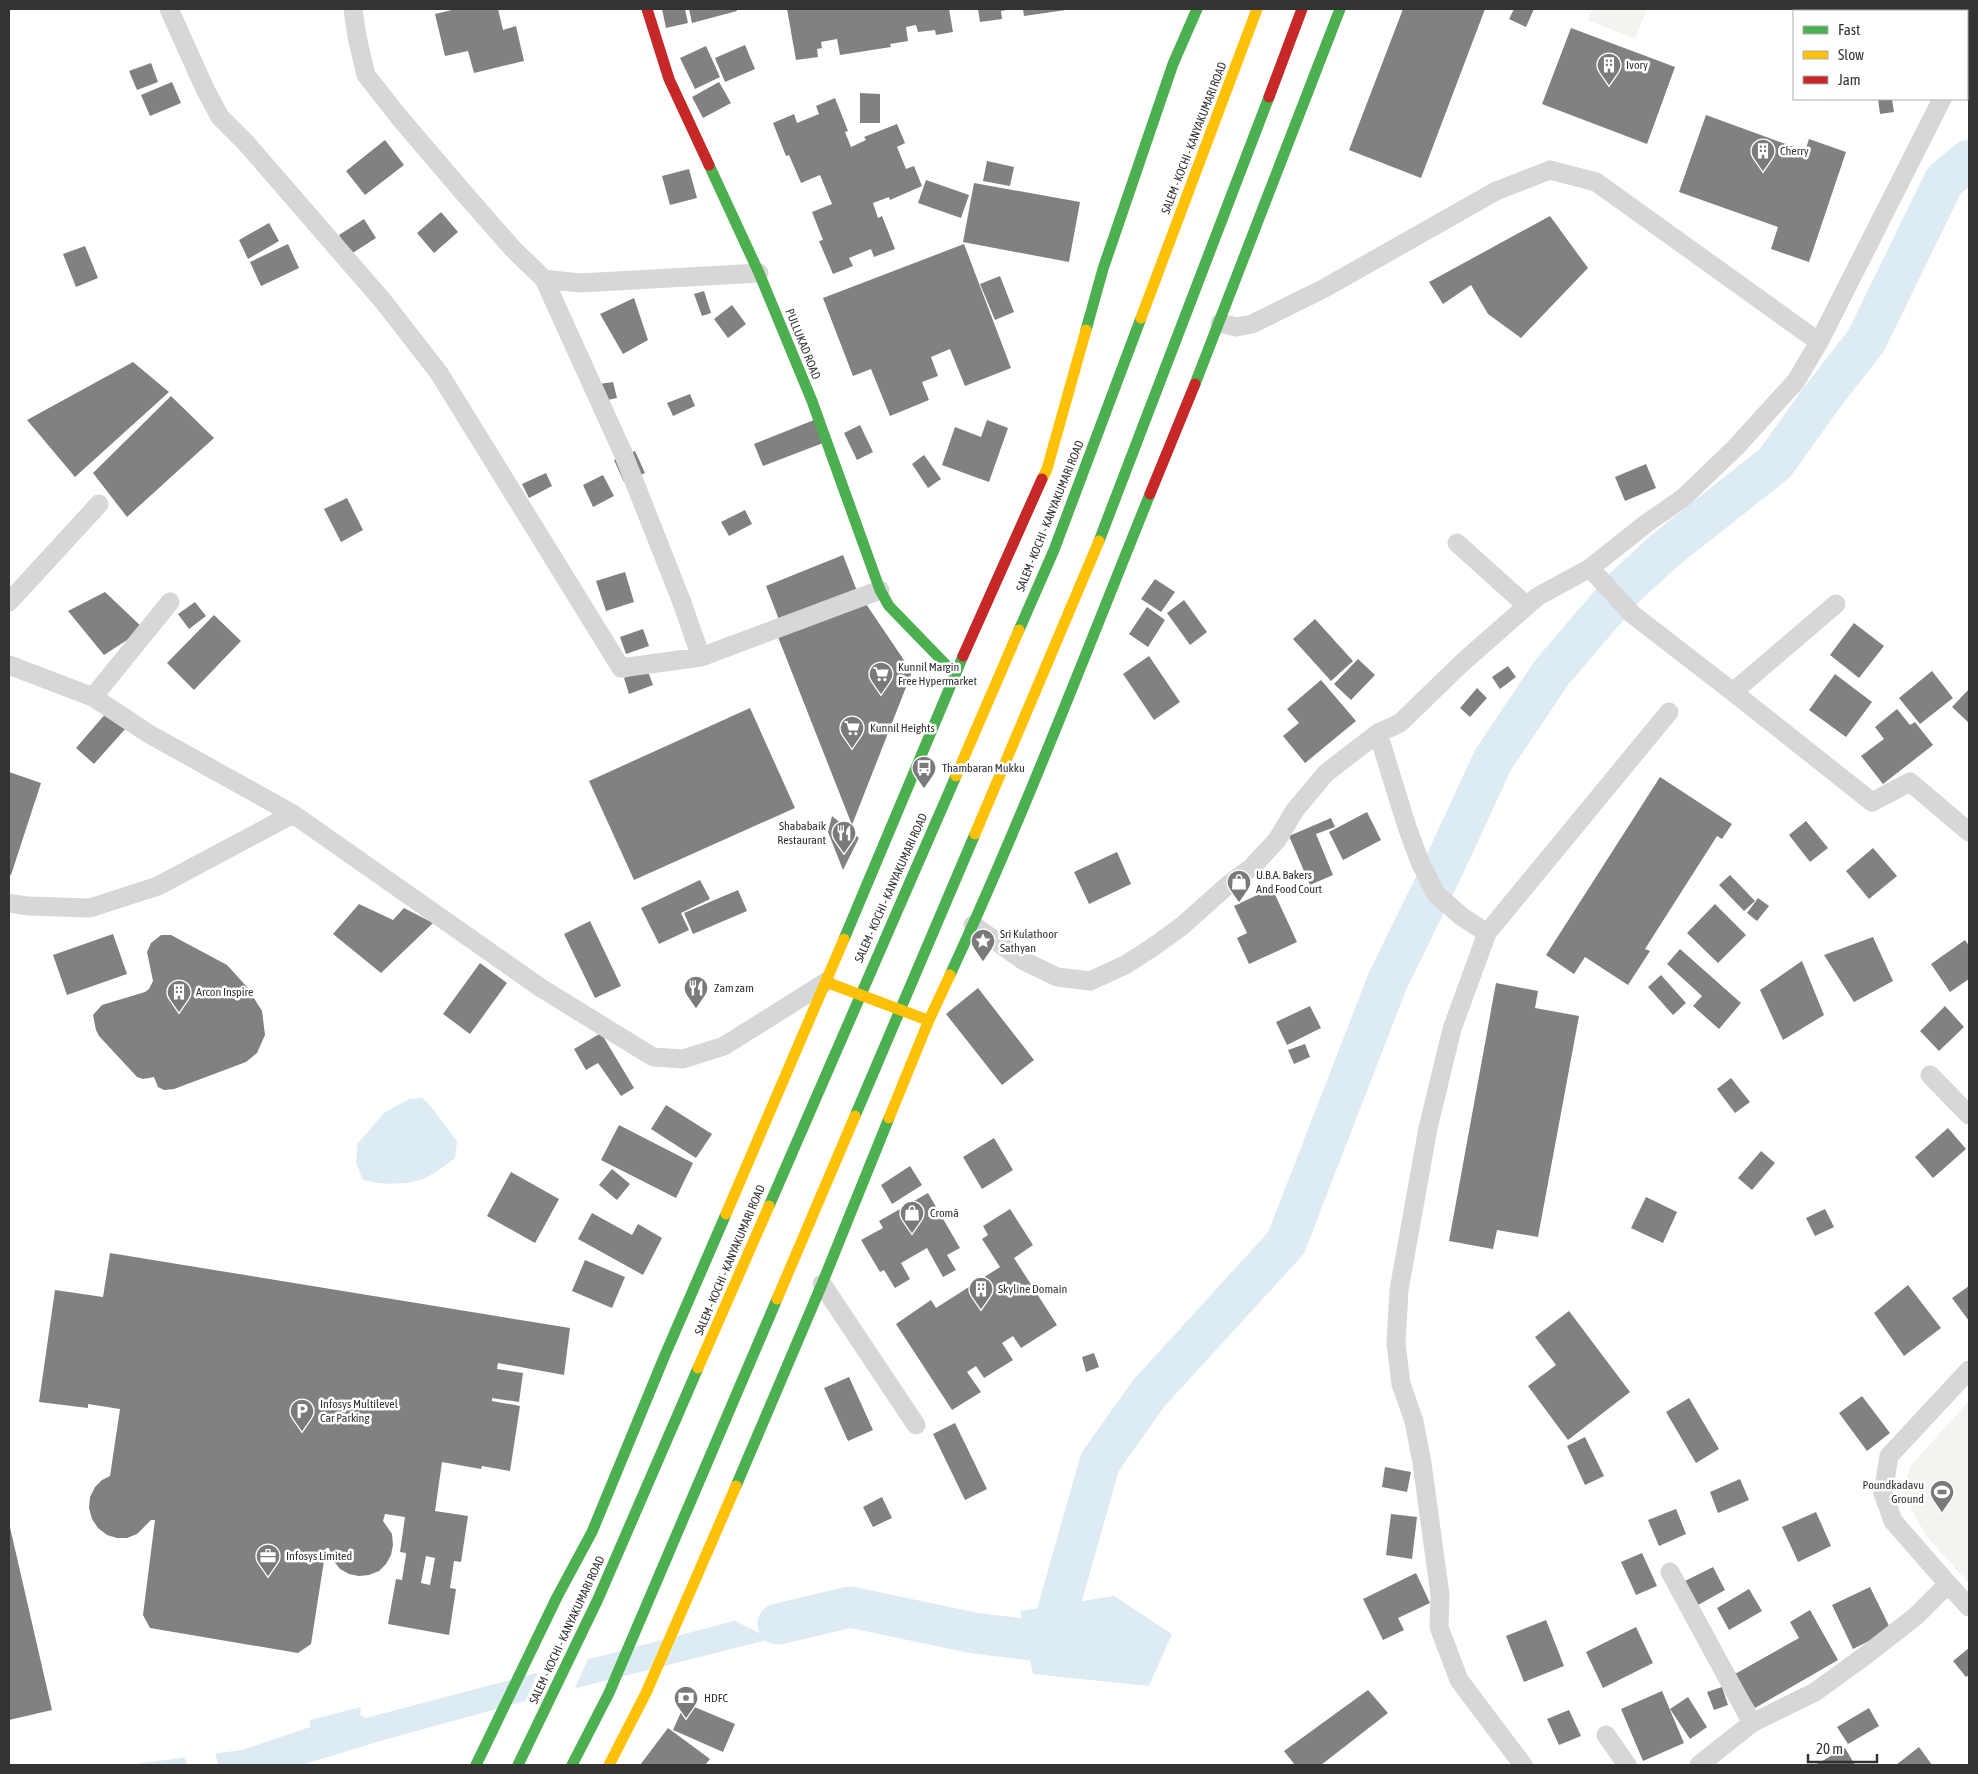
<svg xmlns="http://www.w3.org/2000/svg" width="1978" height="1774" font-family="'Asap Condensed',sans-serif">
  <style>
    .green { fill: #f1f5ed }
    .water { fill: #ddebf3 }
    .pier { fill: #fff }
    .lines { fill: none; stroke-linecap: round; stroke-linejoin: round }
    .river { stroke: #ddebf3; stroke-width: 41 }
    .building { fill: #818181; fill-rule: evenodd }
    .street { stroke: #d7d7d7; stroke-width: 19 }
    .fast { stroke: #4caf50; stroke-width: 11 }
    .slow { stroke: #ffc107; stroke-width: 11 }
    .jam { stroke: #c62828; stroke-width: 11 }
    .labels { text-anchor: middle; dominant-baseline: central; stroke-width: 5; stroke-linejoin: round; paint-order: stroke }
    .poi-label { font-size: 12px; fill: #333; stroke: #fff; text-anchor: start }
    .street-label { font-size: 12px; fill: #333; stroke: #fff }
  </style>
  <rect width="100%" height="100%" fill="#fff"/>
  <!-- green -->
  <path class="green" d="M1592 9H1647L1635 39 1588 20Z
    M1969 1401V1583L1926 1536 1902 1491 1911 1465Z"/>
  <!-- water -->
  <path class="water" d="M422 1098 429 1104 457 1141 455 1158C447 1164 438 1171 429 1176 411 1186 382 1185 363 1180L356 1163 358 1143 385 1112 409 1099Z
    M1114 1596 1172 1634 1149 1686 1033 1674 1020 1611Z
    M821 1598 842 1621 529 1700 380 1741 302 1765H127L242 1750 310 1727V1720L361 1707 360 1715 366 1718Z"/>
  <!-- pier -->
  <path class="pier" d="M773 1608 816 1630 775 1641 731 1619Z
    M589 1657 573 1692 524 1704 539 1670Z
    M215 1751 218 1765H187L184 1755Z"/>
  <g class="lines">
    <!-- river -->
    <path class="river" d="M778 1624 850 1607 974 1633 1049 1642 1100 1462 1149 1393 1286 1243 1388 980 1444 866 1493 760 1552 672 1624 588 1664 551 1775 463 1820 400 1866 341 1944 181 1969 160"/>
  </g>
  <!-- building -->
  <path class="building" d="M456 9H498L503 30 516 26 524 61 474 73 468 51 445 56 435 14Z
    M662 9H685L688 23 666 28Z
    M689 9H736L737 11 692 23Z
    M787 9H949L953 32 936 35 935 30 918 32 916 25 906 27 908 41 890 44 891 47 840 55 837 39 821 42 822 48 817 49 818 57 796 60Z
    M978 9H1007V10L1001 11 1002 19 980 22Z
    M1023 9H1066V10L1024 16Z
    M1403 9H1485L1421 178 1349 150Z
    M1514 9H1534L1526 27 1509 19Z
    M1913 9H1969L1966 11H1915Z
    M1571 28 1675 67 1647 144 1542 104Z
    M745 45 755 69 725 82 715 58Z
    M706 46 720 77 695 89 680 58Z
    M151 63 158 82 137 90 129 71Z
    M172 82 181 103 150 116 141 95Z
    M719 82 731 103 703 118 692 97Z
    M860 93 880 94V123H860Z
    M835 98 848 131 845 132 851 147 866 140 864 137 897 124 905 143 897 147 906 169 914 166 922 186 890 200 889 197 873 203 878 218 882 216 895 249 874 257 871 249 849 258 853 266 833 274 819 241 823 240 812 212 832 204 820 175 801 183 789 155 786 156 773 123 794 114 797 123 819 114 816 106Z
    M1878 99H1892L1894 112 1880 114Z
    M1706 115 1805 151 1809 139 1846 152 1809 262 1771 249 1778 227 1679 192Z
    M385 140 404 165 365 195 346 171Z
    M987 161 1014 167 1010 186 983 181Z
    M689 169 697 198 670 205 662 176Z
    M926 180 969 195 961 218 918 203Z
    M974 183 1080 202 1069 262 963 242Z
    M441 212 458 232 434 253 417 233Z
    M1550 216 1588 268 1521 338 1488 314 1471 285 1443 304 1429 282Z
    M364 219 376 238 351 254 339 235Z
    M269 223 279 241 248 259 239 240Z
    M288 244 299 268 261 286 250 262Z
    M964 244 1011 368 965 386 950 349 931 357 938 376 922 382 929 400 890 416 871 369 853 376 823 298Z
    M85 246 98 278 76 287 63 254Z
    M1000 276 1014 312 995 320 980 284Z
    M704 291 711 313 702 316 694 294Z
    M634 298 648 340 623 354 600 314Z
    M732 305 746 324 728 338 714 319Z
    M133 362 169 392 75 477 27 420Z
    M613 382 617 398 603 401 599 384Z
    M690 394 695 406 673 416 667 403Z
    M171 396 214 438 127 517 93 473Z
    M814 420 823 443 763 466 754 444Z
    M987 420 1008 428 989 482 942 465 955 427 981 437Z
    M860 425 873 452 857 460 844 433Z
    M635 451 645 473 624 482 614 460Z
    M924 455 941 479 928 488 912 464Z
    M1646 464 1656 488 1625 501 1615 477Z
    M546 473 552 486 529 498 522 484Z
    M603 475 614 496 593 507 583 485Z
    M347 498 363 530 341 542 324 509Z
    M745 510 752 524 729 536 721 522Z
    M843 555 857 591 780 622 766 586Z
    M625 572 634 602 606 611 596 581Z
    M1155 579 1175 592 1161 612 1141 599Z
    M105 592 144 629 104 655 68 611Z
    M1184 600 1207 632 1190 645 1167 613Z
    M864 601 912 672 852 825 778 637Z
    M195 602 206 616 189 629 178 614Z
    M1147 607 1165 620 1148 647 1129 634Z
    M214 615 241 641 194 690 167 663Z
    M1315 619 1353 661 1331 681 1293 639Z
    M1854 623 1884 646 1859 678 1830 655Z
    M643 629 649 646 626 654 620 637Z
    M1149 656 1180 702 1154 720 1123 674Z
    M1358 659 1375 675 1351 700 1334 684Z
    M1508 666 1516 677 1500 689 1492 677Z
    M647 669 653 685 629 694 624 678Z
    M1932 671 1953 698 1920 724 1899 698Z
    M1835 674 1872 702 1846 737 1809 710Z
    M1321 680 1356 721 1305 763 1283 736 1299 723 1287 709Z
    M1477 688 1487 698 1470 717 1460 708Z
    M1969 689V723L1952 707Z
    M750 708 795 808 634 880 589 781Z
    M1897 709 1910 725 1915 722 1933 745 1883 784 1861 756 1884 739 1875 727Z
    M107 712 126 728 94 764 76 748Z
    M9 772 41 783 11 875 9 874Z
    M1660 777 1732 824 1722 839 1717 836 1645 949 1650 951 1628 985 1585 957 1574 974 1546 955Z
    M1367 812 1381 840 1343 860 1329 832Z
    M832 816 859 838 843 870 828 832Z
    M1331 818 1335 827 1316 834 1333 875 1310 885 1289 836Z
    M1806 821 1828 848 1810 862 1789 835Z
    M1873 848 1897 876 1869 899 1846 871Z
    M1117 852 1131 884 1089 904 1074 872Z
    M1730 875 1755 901 1744 911 1719 885Z
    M700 880 710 899 681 913 689 930 659 944 641 908Z
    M1272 888 1297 942 1249 964 1237 938 1247 933 1234 906Z
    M738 890 747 911 693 934 684 913Z
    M1758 898 1769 906 1757 921 1747 913Z
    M359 904 393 920 404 908 433 923 381 973 333 934Z
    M1715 904 1746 935 1718 963 1687 933Z
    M590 921 621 986 595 998 564 934Z
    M113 934 127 974 67 995 53 955Z
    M161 935H171L227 965 247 987 262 1011 265 1035 257 1053 246 1062 174 1089 164 1090 158 1087 154 1077 143 1079 137 1077 99 1036 96 1030 93 1015 102 1005 145 992 149 989 153 981 147 952 151 943Z
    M1873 937 1893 981 1854 1002 1824 955Z
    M1965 940 1969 946V979L1950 992 1931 964Z
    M1680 949 1741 1003 1719 1029 1693 1006 1702 996 1667 964Z
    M1802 961 1824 1015 1783 1040 1760 990Z
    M480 963 507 983 470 1034 443 1014Z
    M1661 975 1686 1003 1673 1015 1648 987Z
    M1496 983 1538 991 1535 1008 1579 1016 1538 1237 1497 1230 1493 1249 1449 1241Z
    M978 988 1034 1060 1002 1085 946 1014Z
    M1310 1006 1321 1028 1287 1045 1276 1022Z
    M1945 1006 1964 1027 1939 1051 1920 1031Z
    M601 1033 634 1088 621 1096 598 1063 586 1070 574 1049Z
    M1305 1044 1310 1057 1294 1064 1288 1050Z
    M1731 1078 1750 1102 1735 1113 1717 1089Z
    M666 1105 712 1134 696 1158 651 1129Z
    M619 1125 693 1163 676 1198 601 1160Z
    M1948 1128 1966 1149 1933 1178 1915 1157Z
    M994 1138 1013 1170 982 1189 963 1157Z
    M1761 1151 1775 1163 1752 1190 1738 1178Z
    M910 1166 922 1185 892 1204 881 1185Z
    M612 1169 630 1184 617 1200 599 1185Z
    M511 1172 559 1199 535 1243 487 1216Z
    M928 1193 960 1248 947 1255 956 1270 943 1277 927 1248 901 1263 910 1279 895 1288 884 1270 880 1272 861 1240 883 1228 879 1221Z
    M1646 1197 1677 1212 1663 1243 1631 1228Z
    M1010 1209 1033 1245 1014 1258 1057 1325 1021 1348 1013 1336 1002 1343 1013 1360 984 1378 976 1366 967 1372 981 1392 952 1410 896 1324 931 1300 936 1308 1000 1267 982 1239 988 1235 983 1226Z
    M1825 1209 1834 1227 1815 1236 1806 1218Z
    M592 1213 632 1235 638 1224 662 1238 643 1275 578 1239Z
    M110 1253 570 1328 564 1375 498 1363 497 1369 523 1373 519 1402 492 1398V1401L520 1406 510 1471 482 1466 481 1469 442 1462 435 1511 468 1516 461 1562 454 1561 450 1588 456 1589 449 1635 388 1624 396 1579 402 1580 406 1555V1553L400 1552 405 1517 385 1514 383 1521 392 1534 393 1545 391 1555 386 1564 379 1571 369 1575 359 1576 349 1574 340 1569 333 1560 329 1548H326L311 1644 298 1653 150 1628 143 1615 155 1520H151L137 1534 127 1538H117L107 1535 98 1528 92 1519 89 1508 90 1497 95 1487 102 1480 110 1476 120 1409 88 1404V1408L39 1402 55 1290 103 1297ZM426 1556 435 1558 430 1585 421 1583Z
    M585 1260 625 1277 612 1308 572 1291Z
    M1908 1285 1941 1328 1904 1356 1874 1313Z
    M1969 1286V1321L1952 1298Z
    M1569 1311 1630 1392 1568 1440 1528 1386 1556 1365 1535 1337Z
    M1094 1353 1099 1367 1086 1372 1082 1357Z
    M849 1377 873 1430 848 1441 824 1388Z
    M1862 1396 1890 1433 1867 1451 1839 1413Z
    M1689 1398 1719 1449 1696 1463 1666 1412Z
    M955 1423 987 1489 965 1500 933 1434Z
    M1585 1437 1604 1476 1585 1485 1567 1446Z
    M1385 1467 1411 1472 1407 1492 1382 1487Z
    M1740 1479 1749 1500 1718 1513 1710 1492Z
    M882 1497 892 1518 873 1527 863 1507Z
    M1676 1509 1686 1534 1659 1546 1648 1520Z
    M1816 1512 1831 1546 1798 1562 1782 1527Z
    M1391 1514 1417 1517 1412 1559 1386 1555Z
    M9 1523 52 1710 9 1720Z
    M1642 1553 1657 1586 1636 1595 1621 1562Z
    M1713 1567 1725 1590 1698 1605 1685 1581Z
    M1416 1573 1430 1603 1398 1618 1404 1630 1383 1640 1363 1599Z
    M1870 1587 1891 1630 1853 1649 1832 1605Z
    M1749 1589 1762 1611 1729 1630 1717 1608Z
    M1810 1610 1838 1660 1755 1708 1735 1674 1799 1638 1790 1622Z
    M1546 1620 1564 1666 1524 1682 1506 1636Z
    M1636 1627 1653 1663 1603 1688 1586 1652Z
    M1969 1648V1675L1966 1677 1953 1661Z
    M1722 1687 1728 1705 1714 1710 1707 1692Z
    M1368 1690 1388 1713 1321 1765H1295L1284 1751Z
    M1662 1691 1684 1743 1643 1761 1621 1709Z
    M1688 1697 1707 1727 1690 1739 1670 1709Z
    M685 1703 735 1724 723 1752 673 1730Z
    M1869 1708 1879 1726 1848 1744 1837 1727Z
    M1569 1710 1581 1736 1559 1745 1547 1719Z
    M668 1728 710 1759 705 1765H640Z
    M1919 1747 1932 1765H1896Z
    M1845 1748 1855 1765H1815Z"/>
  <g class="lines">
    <!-- street -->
    <path class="street" d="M169 9 205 89 220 117 246 143 383 301 439 373 621 668 701 657 880 590
      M353 9 357 37 366 75 399 117 463 192 513 249 544 279 623 453 681 600 701 657
      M1967 65 1969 62
      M544 279 580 283 759 273
      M1220 323 1236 327 1252 324 1323 289 1496 191 1550 170 1596 182 1819 342
      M1457 543 1527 606
      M1590 568 1632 614 1733 692 1872 802 1910 782 1969 832
      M9 602 99 504
      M9 665 93 697 149 734 293 814
      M1733 692 1836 604
      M93 697 170 602
      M1378 733 1407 827 1420 862 1436 894 1461 916 1487 933
      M9 903 27 906 90 908 158 886 293 814 541 988 653 1057 683 1059 724 1046 826 982
      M973 925 1024 961 1057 977 1090 981 1125 965 1153 947 1182 926 1228 885 1252 867 1277 840 1295 810 1326 773 1378 733 1400 723 1463 662 1537 597 1590 568 1647 523 1683 498 1736 447 1796 381 1819 342 1942 99
      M1930 1075 1969 1115
      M822 1284 916 1425
      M1670 1572 1752 1723
      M1948 1584 1969 1607
      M1606 1735 1627 1765
      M1523 1765 1459 1680 1439 1627 1440 1595 1422 1463 1414 1421 1401 1384 1396 1344 1399 1290 1428 1128 1452 1029 1487 933 1669 712
      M1699 1765 1752 1723 1815 1692 1866 1655 1916 1616 1948 1584 1893 1521 1883 1493 1889 1456 1969 1370"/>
    <!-- fast -->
    <path class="fast" d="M709 165 759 273 812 401 880 590 889 606 955 674
      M1086 330 1103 269 1173 64 1197 9
      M1195 384 1340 9
      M1099 541 1269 97
      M1019 630 1054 550 1141 318
      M844 939 963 656
      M950 975C1023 817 1085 655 1150 494
      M855 1116 975 834
      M769 1206 956 776
      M736 1486 822 1284 889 1118
      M476 1765 557 1597 592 1532 665 1355 726 1214
      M518 1765 598 1599 698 1368
      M572 1765 609 1693 777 1299"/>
    <!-- slow -->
    <path class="slow" d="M1141 318 1257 9
      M1042 479 1047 469 1086 330
      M956 776 1019 630
      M975 834 1099 541
      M826 982 922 1018
      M889 1118 929 1020 950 975
      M726 1214 844 939
      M777 1299 855 1116
      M698 1368 769 1206
      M609 1765 646 1693 736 1486"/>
    <!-- jam -->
    <path class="jam" d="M647 9 669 79 709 165
      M1269 97 1302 9
      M1150 494 1195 384
      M963 656 1042 479"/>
  </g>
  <!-- icons -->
  <defs>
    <symbol id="building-pin" viewBox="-11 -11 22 30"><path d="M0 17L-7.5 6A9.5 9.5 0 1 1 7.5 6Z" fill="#7a7a7a" stroke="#fff"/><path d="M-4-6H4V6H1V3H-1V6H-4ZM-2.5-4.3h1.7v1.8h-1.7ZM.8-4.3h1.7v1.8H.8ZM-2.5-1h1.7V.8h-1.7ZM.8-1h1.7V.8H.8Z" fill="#fff"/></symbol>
    <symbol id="supermarket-pin" viewBox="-11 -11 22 30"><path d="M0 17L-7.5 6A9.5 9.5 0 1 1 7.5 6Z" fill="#7a7a7a" stroke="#fff"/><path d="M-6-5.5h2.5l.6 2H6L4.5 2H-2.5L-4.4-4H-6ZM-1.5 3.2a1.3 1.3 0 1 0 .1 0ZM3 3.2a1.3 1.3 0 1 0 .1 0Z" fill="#fff"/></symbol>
    <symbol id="bus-pin" viewBox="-11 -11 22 30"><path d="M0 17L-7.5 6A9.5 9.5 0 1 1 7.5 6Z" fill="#7a7a7a" stroke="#fff"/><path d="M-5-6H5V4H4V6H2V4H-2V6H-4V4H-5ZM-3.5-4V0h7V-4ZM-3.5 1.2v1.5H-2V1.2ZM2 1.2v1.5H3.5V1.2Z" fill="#fff"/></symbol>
    <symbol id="restaurant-pin" viewBox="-11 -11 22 30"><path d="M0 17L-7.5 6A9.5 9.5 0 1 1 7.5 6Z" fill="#7a7a7a" stroke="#fff"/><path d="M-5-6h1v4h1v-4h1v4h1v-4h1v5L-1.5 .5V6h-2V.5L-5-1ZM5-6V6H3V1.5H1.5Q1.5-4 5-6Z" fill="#fff"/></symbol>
    <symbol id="shop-pin" viewBox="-11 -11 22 30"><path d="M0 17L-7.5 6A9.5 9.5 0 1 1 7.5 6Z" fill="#7a7a7a" stroke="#fff"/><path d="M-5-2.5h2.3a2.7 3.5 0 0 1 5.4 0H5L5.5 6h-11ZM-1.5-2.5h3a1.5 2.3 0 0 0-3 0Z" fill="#fff"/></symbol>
    <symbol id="sight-pin" viewBox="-11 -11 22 30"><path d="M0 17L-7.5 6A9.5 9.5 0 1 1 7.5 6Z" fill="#7a7a7a" stroke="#fff"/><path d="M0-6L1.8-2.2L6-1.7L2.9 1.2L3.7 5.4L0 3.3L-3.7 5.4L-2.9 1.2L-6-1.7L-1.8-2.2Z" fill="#fff"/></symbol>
    <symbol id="parking-pin" viewBox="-11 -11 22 30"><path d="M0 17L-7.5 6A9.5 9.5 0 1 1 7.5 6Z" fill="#7a7a7a" stroke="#fff"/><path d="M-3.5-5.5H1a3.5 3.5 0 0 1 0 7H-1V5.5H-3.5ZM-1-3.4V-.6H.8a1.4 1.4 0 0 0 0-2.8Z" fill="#fff"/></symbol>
    <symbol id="stadium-pin" viewBox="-11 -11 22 30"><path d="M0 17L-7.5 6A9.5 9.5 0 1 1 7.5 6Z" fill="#7a7a7a" stroke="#fff"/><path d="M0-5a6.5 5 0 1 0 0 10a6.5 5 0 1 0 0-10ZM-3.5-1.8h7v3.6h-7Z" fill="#fff"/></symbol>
    <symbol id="office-pin" viewBox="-11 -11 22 30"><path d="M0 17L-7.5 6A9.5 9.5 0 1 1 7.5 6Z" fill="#7a7a7a" stroke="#fff"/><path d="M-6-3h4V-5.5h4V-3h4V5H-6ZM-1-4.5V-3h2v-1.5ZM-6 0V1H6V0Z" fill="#fff"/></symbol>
    <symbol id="bank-pin" viewBox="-11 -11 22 30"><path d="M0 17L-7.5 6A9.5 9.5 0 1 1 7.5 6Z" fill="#7a7a7a" stroke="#fff"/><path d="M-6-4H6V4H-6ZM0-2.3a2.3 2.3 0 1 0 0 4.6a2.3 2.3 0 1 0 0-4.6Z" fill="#fff"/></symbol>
  </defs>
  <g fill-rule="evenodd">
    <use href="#building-pin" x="1595" y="51" width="28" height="38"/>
    <use href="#building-pin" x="1749" y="137" width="28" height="38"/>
    <use href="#supermarket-pin" x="867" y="660" width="28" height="38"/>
    <use href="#supermarket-pin" x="838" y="714" width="28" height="38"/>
    <use href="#bus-pin" x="910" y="754" width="28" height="38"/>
    <use href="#restaurant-pin" x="830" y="819" width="28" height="38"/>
    <use href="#shop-pin" x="1225" y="868" width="28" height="38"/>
    <use href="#sight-pin" x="969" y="927" width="28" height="38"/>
    <use href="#restaurant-pin" x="682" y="974" width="28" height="38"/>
    <use href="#building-pin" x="165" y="978" width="28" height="38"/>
    <use href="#shop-pin" x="898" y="1199" width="28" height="38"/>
    <use href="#building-pin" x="967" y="1275" width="28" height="38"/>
    <use href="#parking-pin" x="288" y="1397" width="28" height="38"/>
    <use href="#stadium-pin" x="1928" y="1478" width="28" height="38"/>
    <use href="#office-pin" x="254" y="1542" width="28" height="38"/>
    <use href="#bank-pin" x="672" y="1684" width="28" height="38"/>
  </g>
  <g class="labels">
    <!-- poi labels -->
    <g class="poi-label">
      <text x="1626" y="65">Ivory</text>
      <text x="1780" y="151">Cherry</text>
      <text x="898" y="667">Kunnil Margin<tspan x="898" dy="14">Free Hypermarket</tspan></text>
      <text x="870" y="728">Kunnil Heights</text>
      <text x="942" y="768">Thambaran Mukku</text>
      <text x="826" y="826" text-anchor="end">Shababaik<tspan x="826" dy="14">Restaurant</tspan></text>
      <text x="1256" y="875">U.B.A. Bakers<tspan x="1256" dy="14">And Food Court</tspan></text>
      <text x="1000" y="934">Sri Kulathoor<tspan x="1000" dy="14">Sathyan</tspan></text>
      <text x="714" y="988">Zam zam</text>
      <text x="196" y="992">Arcon Inspire</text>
      <text x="930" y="1213">Cromā</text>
      <text x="998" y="1289">Skyline Domain</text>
      <text x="320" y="1404">Infosys Multilevel<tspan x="320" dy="14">Car Parking</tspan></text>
      <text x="1924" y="1485" text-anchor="end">Poundkadavu<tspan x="1924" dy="14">Ground</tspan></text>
      <text x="286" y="1556">Infosys Limited</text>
      <text x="704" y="1698">HDFC</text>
    </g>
    <!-- street labels -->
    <g class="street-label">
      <text transform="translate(1194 138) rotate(-69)">SALEM - KOCHI - KANYAKUMARI ROAD</text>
      <text transform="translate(803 344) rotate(68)">PULLUKAD ROAD</text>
      <text transform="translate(1050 516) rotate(-68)">SALEM - KOCHI - KANYAKUMARI ROAD</text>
      <text transform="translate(891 888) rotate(-66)">SALEM - KOCHI - KANYAKUMARI ROAD</text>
      <text transform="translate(730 1260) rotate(-67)">SALEM - KOCHI - KANYAKUMARI ROAD</text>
      <text transform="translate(567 1630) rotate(-65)">SALEM - KOCHI - KANYAKUMARI ROAD</text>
    </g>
  </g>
  <!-- border -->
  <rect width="1978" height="1774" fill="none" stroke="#333333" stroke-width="20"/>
  <!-- legend -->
  <rect x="1793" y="10" width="175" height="90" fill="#ffffff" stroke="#adadad"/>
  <rect x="1803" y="26" width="25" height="8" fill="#4caf50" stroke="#adadad"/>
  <text x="1838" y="35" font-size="15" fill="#333333">Fast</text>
  <rect x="1803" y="51" width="25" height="8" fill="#ffc107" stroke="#adadad"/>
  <text x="1838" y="60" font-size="15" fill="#333333">Slow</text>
  <rect x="1803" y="76" width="25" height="8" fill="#c62828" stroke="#adadad"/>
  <text x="1838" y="85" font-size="15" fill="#333333">Jam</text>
  <!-- scale -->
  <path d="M1808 1754v8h69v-8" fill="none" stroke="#333333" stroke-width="2.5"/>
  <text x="1816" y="1754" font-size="15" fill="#333333" stroke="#ffffff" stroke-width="4" paint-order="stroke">20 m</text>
</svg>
